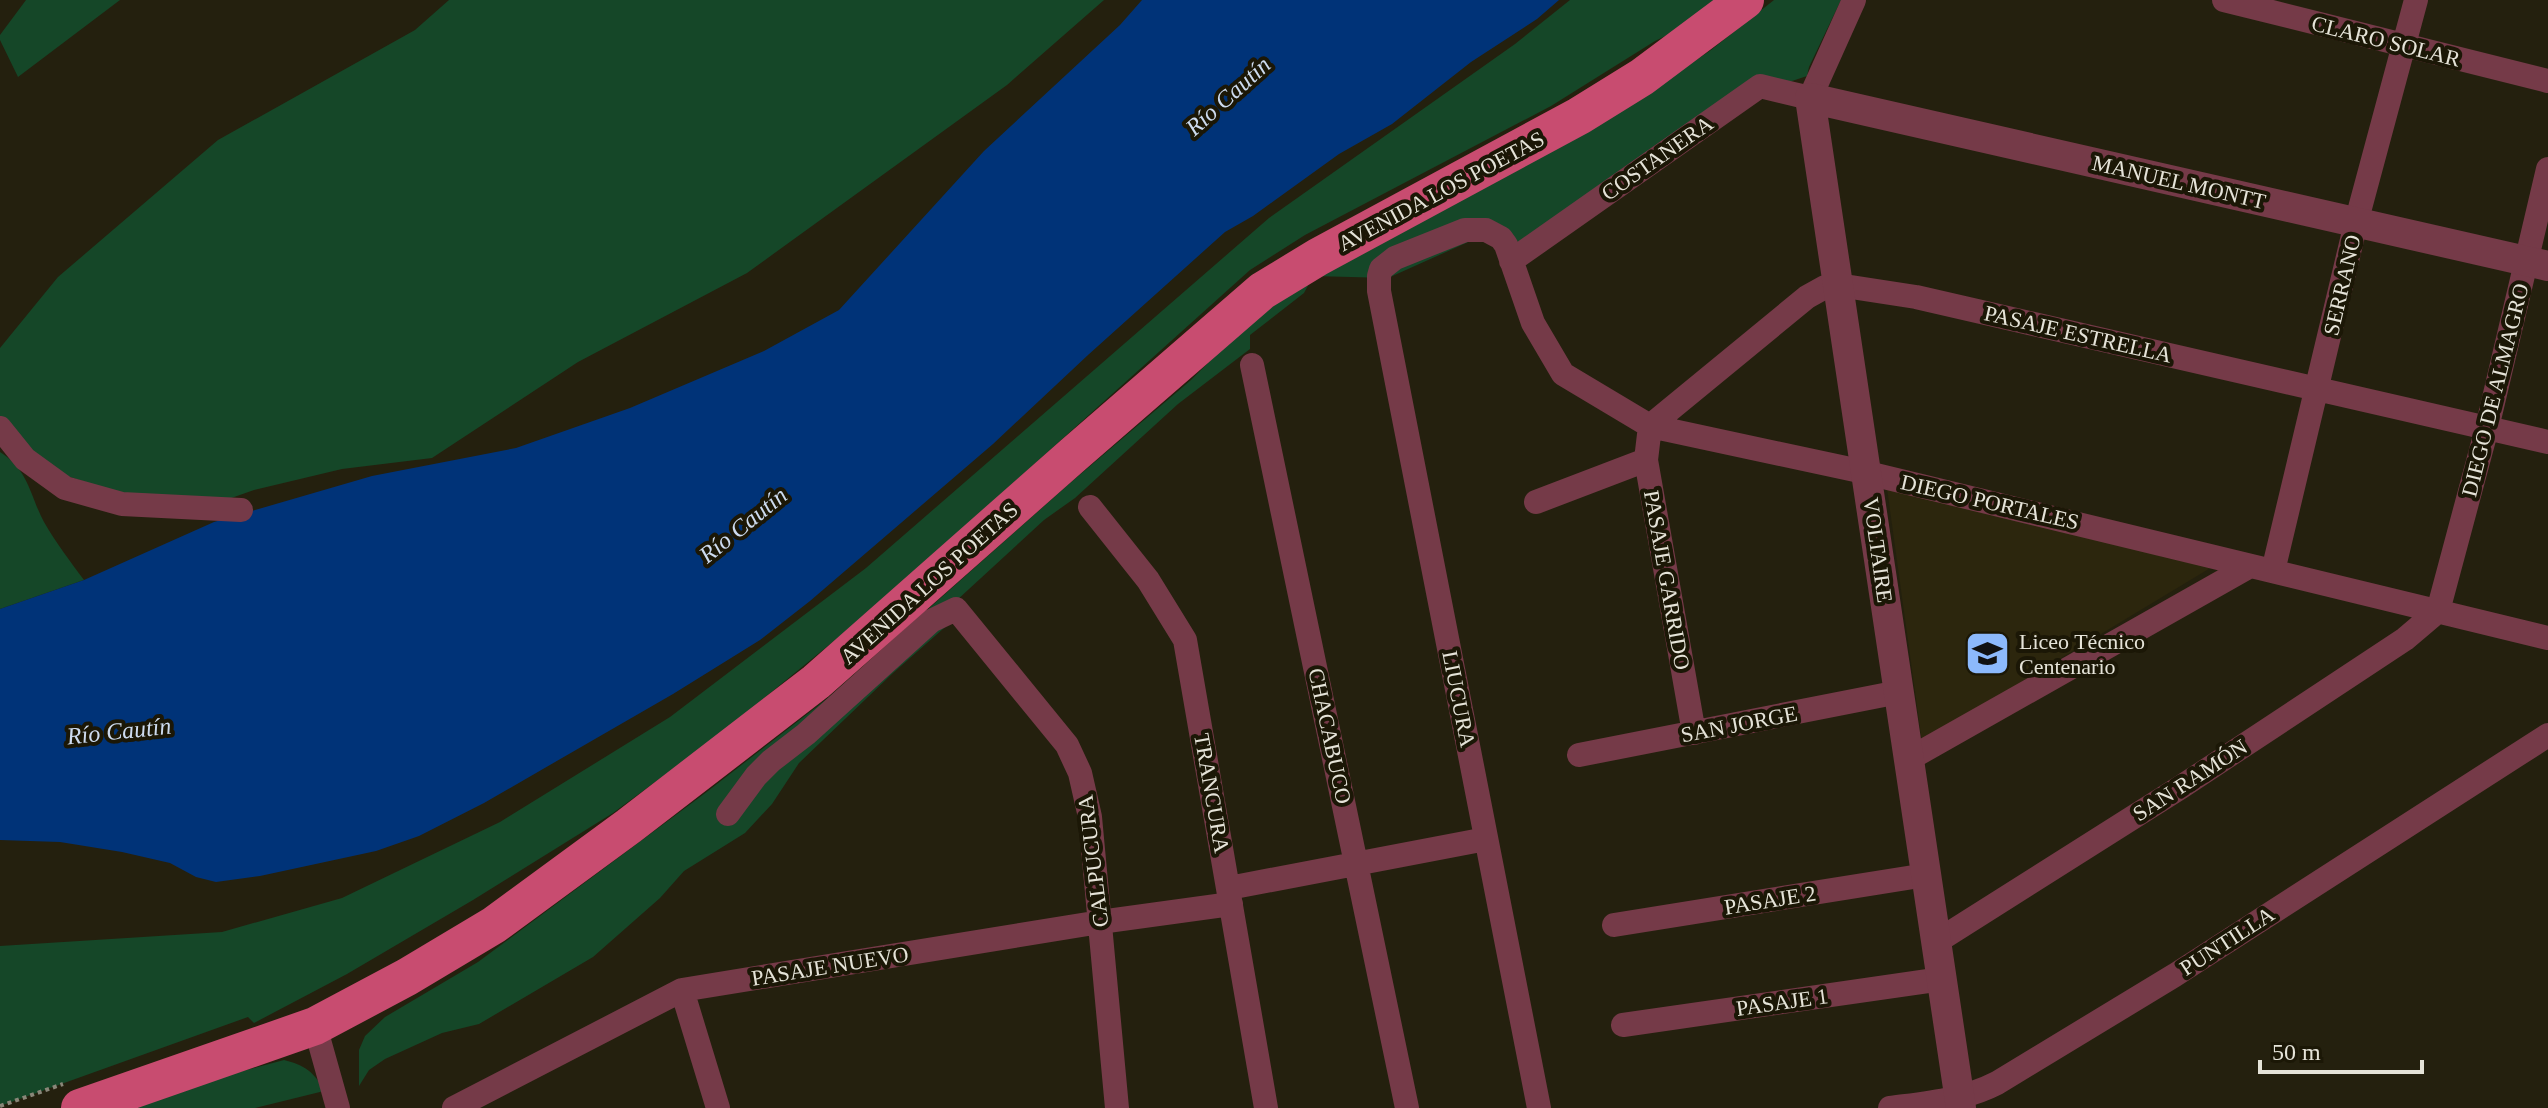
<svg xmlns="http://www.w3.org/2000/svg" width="2548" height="1108" font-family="'Times New Roman',serif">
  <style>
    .built { fill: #2c260d }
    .green { fill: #154728 }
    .water { fill: #003378 }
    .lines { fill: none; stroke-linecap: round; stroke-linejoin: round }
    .path { stroke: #898678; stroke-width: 4; stroke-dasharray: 4 4; stroke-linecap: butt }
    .minor { stroke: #753a48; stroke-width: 24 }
    .tertiary { stroke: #753a48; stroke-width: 30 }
    .primary { stroke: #c84c70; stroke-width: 38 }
    .labels { text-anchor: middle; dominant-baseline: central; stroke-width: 8; stroke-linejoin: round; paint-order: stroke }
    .street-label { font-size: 22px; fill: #e5e3d8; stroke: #1b1706 }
    .poi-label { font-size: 22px; fill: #e5e3d8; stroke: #1b1706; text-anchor: start }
    .water-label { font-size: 24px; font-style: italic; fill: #cddbef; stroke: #1b1706 }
  </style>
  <rect width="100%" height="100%" fill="#24200e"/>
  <!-- built -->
  <path class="built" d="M1887 488 2212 567 1922 742Z"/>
  <!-- green -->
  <path class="green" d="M26 0H120L18 77 0 40V35Z
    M449 0H1104L1007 85 747 273 578 362 432 458 342 469 254 490 186 514 67 476 0 435V348L58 277 218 140 415 30Z
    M1570 0H1729L1711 14 1655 41 1551 106 1305 235 1250 270 873 609 719 735 613 813 473 900 347 974 254 1023 248 1017 0 1106V946L222 932 342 898 500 822 670 717 866 568 1269 218 1515 44Z
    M1774 0H1841L1809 67 1807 76 1786 83 1753 78 1508 255 1495 230 1388 278 1313 276 1304 293 1250 335V349L1178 404 1075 498 1044 520 944 612 952 621 893 673 799 763 772 804 745 833 684 871 660 898 593 957 479 1024 442 1033 385 1059 369 1070 359 1086V1050L365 1036 385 1017 478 962 704 794 828 698 1069 484 1191 380 1242 329 1303 276 1392 234 1633 103 1711 50Z
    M0 452C29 470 30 496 44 522 56 543 70 561 84 580L0 609Z
    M284 1060C304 1065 315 1072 324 1091L255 1108H122L167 1091Z"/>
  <!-- water -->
  <path class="water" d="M1142 0H1559L1537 19 1471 62 1392 124 1339 154 1253 216 1225 232 1088 355 993 444 810 601 760 640 673 694 484 803 419 836 376 851 260 876 216 882 196 877 170 863 122 852 60 842 0 840V609L84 580 214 522 372 476 516 448 630 408 764 351 839 310 984 151 1120 25Z"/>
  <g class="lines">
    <!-- path -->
    <path class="path" d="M0 1106 63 1084"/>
    <!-- minor -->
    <path class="minor" d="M2224 0 2548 81
      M1511 261 1760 86 1810 98 1854 0
      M1252 365 1407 1108
      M0 428 25 459 65 488 122 504 241 510
      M1536 502 1646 460
      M1090 507 1148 580 1185 640 1266 1108
      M2273 571 2356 223 2416 0
      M1694 733 1646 460 1650 426 1807 297 1825 287 1838 285 1916 297 2548 442
      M1579 755 1899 692
      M1909 759 2250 566
      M728 814 756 776 771 761 806 734 931 621 956 609 1067 745 1080 773 1090 817 1117 1108
      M1229 888 1486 839
      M1614 925 1926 875
      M1936 942 2181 787 2405 639 2438 611 2487 428 2548 169
      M682 990 718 1108
      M1623 1025 1942 979
      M315 1026 338 1108
      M454 1108 682 990 1100 922 1231 904
      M1539 1108 1379 291V276L1381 269 1395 258 1465 230H1486L1501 238 1506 245 1533 323 1563 374 1650 426 1855 470 2548 638
      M1890 1108C1927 1103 1964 1100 1997 1083L2175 975 2548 735"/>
    <!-- tertiary -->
    <path class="tertiary" d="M1961 1108 1810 98 2548 266"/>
    <!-- primary -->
    <path class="primary" d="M80 1108 315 1026 407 977 494 925 629 826 816 682 1073 455 1262 291 1318 257 1579 116 1642 77 1745 0"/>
  </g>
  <!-- icons -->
  <defs>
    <symbol id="school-square" viewBox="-11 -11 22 22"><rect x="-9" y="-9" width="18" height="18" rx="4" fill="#8cb9fc" stroke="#1b1706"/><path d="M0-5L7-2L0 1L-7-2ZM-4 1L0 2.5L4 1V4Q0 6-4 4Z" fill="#111"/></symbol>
  </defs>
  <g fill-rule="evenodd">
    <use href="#school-square" x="1962" y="628" width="51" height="51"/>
  </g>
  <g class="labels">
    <!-- street labels -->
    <g class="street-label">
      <text transform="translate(2386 41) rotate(14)">CLARO SOLAR</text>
      <text transform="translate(1657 158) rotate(-35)">COSTANERA</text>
      <text transform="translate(2179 182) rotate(13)">MANUEL MONTT</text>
      <text transform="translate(1441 191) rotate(-28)">AVENIDA LOS POETAS</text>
      <text transform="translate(2342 285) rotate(-77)">SERRANO</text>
      <text transform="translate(2078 334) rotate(13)">PASAJE ESTRELLA</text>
      <text transform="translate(2495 390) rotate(-76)">DIEGO DE ALMAGRO</text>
      <text transform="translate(1990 502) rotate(13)">DIEGO PORTALES</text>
      <text transform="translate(1878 550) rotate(82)">VOLTAIRE</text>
      <text transform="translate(1667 580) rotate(80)">PASAJE GARRIDO</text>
      <text transform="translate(929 583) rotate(-42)">AVENIDA LOS POETAS</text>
      <text transform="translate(1459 699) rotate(79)">LIUCURA</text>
      <text transform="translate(1739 724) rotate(-11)">SAN JORGE</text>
      <text transform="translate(1330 736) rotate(78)">CHACABUCO</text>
      <text transform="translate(2190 780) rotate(-33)">SAN RAMÓN</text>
      <text transform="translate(1212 793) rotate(80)">TRANCURA</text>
      <text transform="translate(1093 861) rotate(-97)">CALPUCURA</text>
      <text transform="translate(1770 900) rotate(-9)">PASAJE 2</text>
      <text transform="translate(2227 941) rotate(-33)">PUNTILLA</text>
      <text transform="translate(830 966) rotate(-9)">PASAJE NUEVO</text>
      <text transform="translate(1782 1002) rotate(-8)">PASAJE 1</text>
    </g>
    <!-- poi labels -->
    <g class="poi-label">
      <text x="2019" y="641">Liceo Técnico<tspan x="2019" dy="25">Centenario</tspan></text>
    </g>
    <!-- water labels -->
    <g class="water-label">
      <text transform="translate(1228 96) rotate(-42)">Río Cautín</text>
      <text transform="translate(743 525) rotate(-39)">Río Cautín</text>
      <text transform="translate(119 731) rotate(-6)">Río Cautín</text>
    </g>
  </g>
  <!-- scale -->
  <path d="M2260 1060v12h162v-12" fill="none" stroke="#e5e3d8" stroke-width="4"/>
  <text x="2272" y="1060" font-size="24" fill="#e5e3d8" stroke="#1b1706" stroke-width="6" paint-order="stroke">50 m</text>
</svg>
